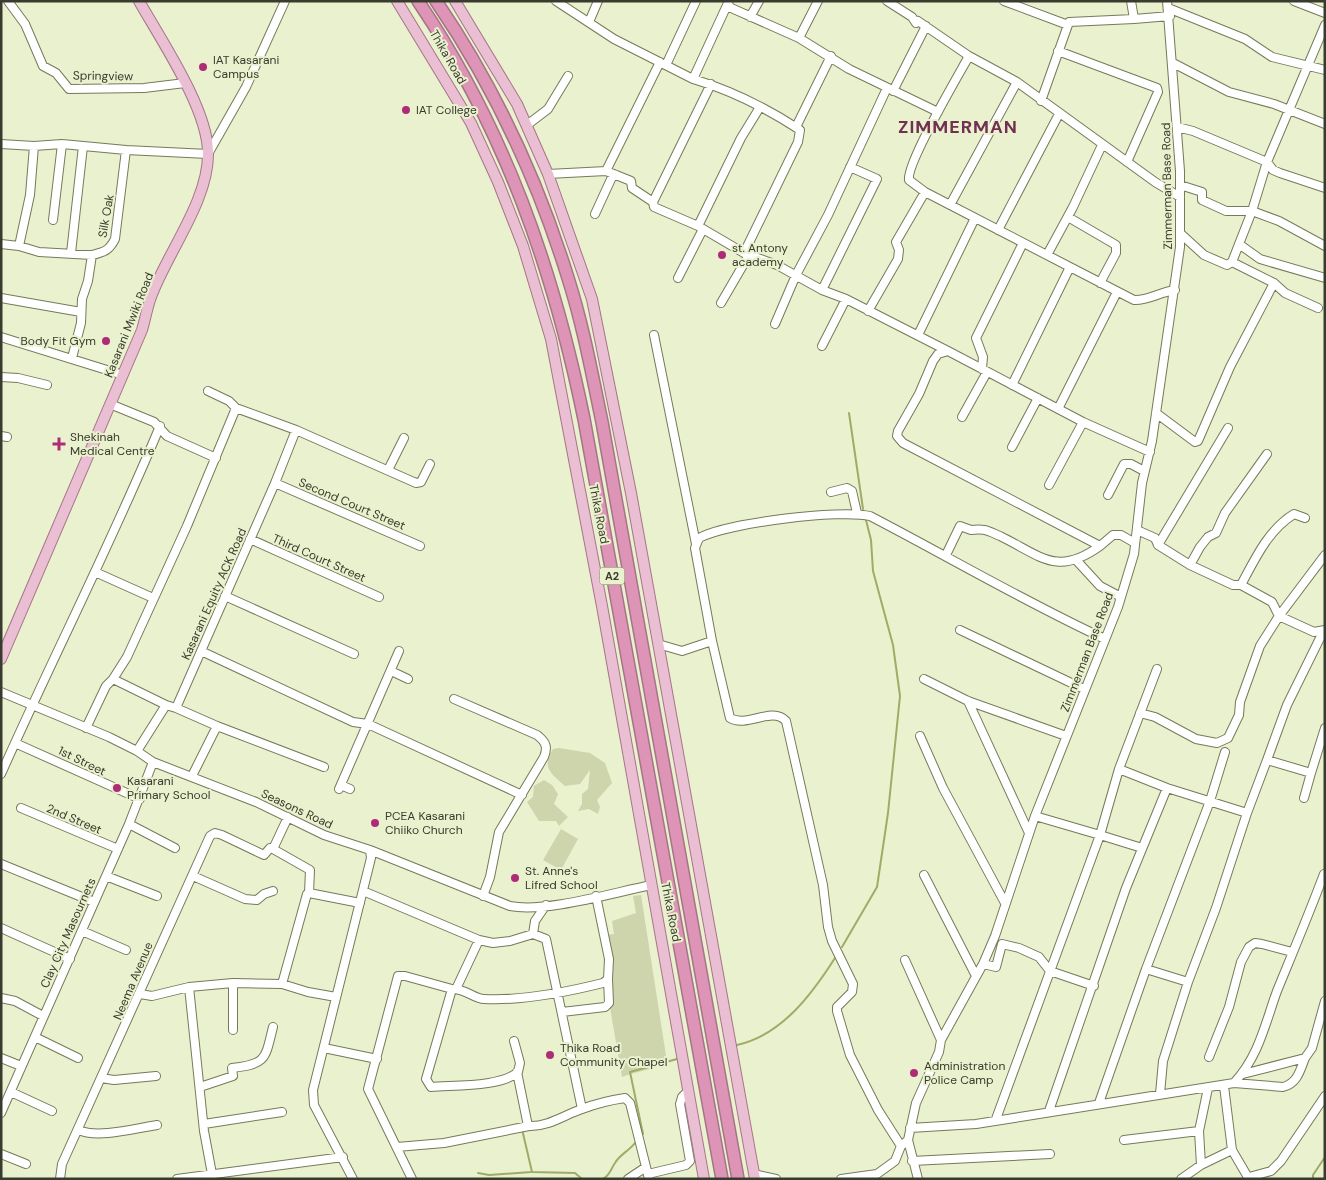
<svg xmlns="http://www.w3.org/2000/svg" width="1326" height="1180" font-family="'DM Sans',sans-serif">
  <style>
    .green { fill: #ced5ac }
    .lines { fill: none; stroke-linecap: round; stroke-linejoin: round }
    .stream { stroke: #a0ab67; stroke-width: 2 }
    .minor-casing { stroke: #757a5a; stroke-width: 10 }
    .major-casing { stroke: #a47586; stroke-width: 12 }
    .highway-casing { stroke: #a47586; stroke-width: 14 }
    .minor { stroke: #fff; stroke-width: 8 }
    .major { stroke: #ebbfd3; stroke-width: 10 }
    .highway { stroke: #de94b6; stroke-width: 11 }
    .poi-dot { fill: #ae2b76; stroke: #eaf1ce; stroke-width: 2 }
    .labels { text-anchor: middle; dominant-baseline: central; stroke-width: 4; stroke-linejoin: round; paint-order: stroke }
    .shield { fill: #eaf1ce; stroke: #6d725d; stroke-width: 1 }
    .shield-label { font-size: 11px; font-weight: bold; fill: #383b2d }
    .street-label { font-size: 12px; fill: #383b2d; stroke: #eaf1ce }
    .poi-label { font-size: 12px; fill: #383b2d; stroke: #eaf1ce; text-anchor: start }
    .district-label { font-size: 18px; font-weight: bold; letter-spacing: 1px; fill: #713051; stroke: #eaf1ce }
  </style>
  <rect width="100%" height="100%" fill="#eaf1ce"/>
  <!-- green -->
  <path class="green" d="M559 748 590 753 605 763 612 783 597 800 600 807 598 814 589 809 578 811 582 804V794L588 789 590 770 580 784 565 786C551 773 541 768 553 749Z
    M544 780 552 785 558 794 554 804 568 817 559 826 556 821H539L527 802 533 797 534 786Z
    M561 829 578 839 561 870 543 860Z
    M641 895 667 1062C654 1070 637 1071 622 1077L607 990 613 969 607 935 614 934 612 921 636 913 633 896Z"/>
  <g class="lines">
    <!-- stream -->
    <path class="stream" d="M849 413 863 509
      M842 947 877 887 888 813 900 696 893 645 873 571 871 540 866 520
      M737 1045C782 1035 812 994 835 958
      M522 1129 532 1172 575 1173 582 1179
      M643 1134 630 1072 677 1059
      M478 1173 489 1175 531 1172
      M603 1179C611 1174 610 1170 615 1163 619 1155 629 1151 635 1143
      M1313 1179V1175L1325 1157"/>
    <defs>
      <path id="minor" d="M8 1 25 24 43 66 56 73 69 89 144 88 185 83
        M556 1 614 39 693 79 728 3
        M728 1 729 7 799 38 849 69 938 112
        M887 1 912 17 916 23 918 21 969 56 1017 82 1155 182 1180 197
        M1004 1 1068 25
        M1131 1 1134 19 1170 16
        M1294 1 1325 13
        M1168 8 1245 39 1272 57 1325 70
        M750 17 759 1
        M589 22 598 1
        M799 38 818 1
        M1058 51 1157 88 1158 92 1127 162
        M969 56C958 76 906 164 909 180L925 192 1070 267
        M1173 63 1229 92 1274 104 1325 124
        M666 65 696 1
        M693 79C730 90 768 109 800 130L798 142 744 253
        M893 91 926 26
        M1041 101 1069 22 1134 19
        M527 125 548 109 568 76
        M796 127 831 56
        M1177 127 1193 131 1267 162 1273 170 1280 173 1325 188
        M1 144 34 146 62 144 126 150 208 154 246 87 285 1
        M606 171 631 181 632 188 653 202 654 207 698 226 744 253 777 265 822 290 846 299 948 351
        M548 174 606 171 660 62
        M1180 185 1202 192V200L1226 211H1252L1279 221 1325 246
        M653 202 711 84
        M950 205 1017 82
        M595 214 612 177 616 175
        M1068 217 1116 245V253L1100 283
        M53 220 62 144
        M698 226 741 138 760 107
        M998 230 1059 114
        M1 244 19 246 39 252 92 255
        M1239 244 1260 259 1325 278
        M19 246 30 195 34 146
        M71 253 83 146
        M1047 255 1073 207 1102 145
        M1232 262 1252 211 1267 162 1325 25
        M678 278 703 229
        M1274 283 1285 293 1318 308
        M822 290 877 179 850 167
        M1 298 81 312
        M721 303 749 255
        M868 311 898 259 899 250 896 242 925 192
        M775 324 796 275 828 215 887 88
        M654 335 696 544
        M918 335 975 218
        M1 337 123 375
        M822 346 846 299
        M72 358 81 323 82 299 88 281 92 255C104 252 109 251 115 239L126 150
        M982 369 983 357 976 338 1023 243
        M1 377 18 378 47 385
        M1012 385 1070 267 1134 300C1147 301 1160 292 1175 290
        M208 391 229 401 236 408 296 430 416 483 421 482 430 464
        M110 404 154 422 167 436 216 458
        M1058 409 1117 292
        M1156 413 1195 442 1198 441 1230 367 1274 283 1232 262 1227 265 1204 255 1181 234
        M962 417 987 372
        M1 436 7 437
        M1012 447 1038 398
        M388 470 404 438
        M275 483 420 546
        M1049 485 1083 422
        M831 492 847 488 852 491 857 513
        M1108 495 1124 464H1131L1144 471
        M1137 530 1155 538 1158 545 1190 565 1233 585H1241L1272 602 1279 616 1314 632 1325 630
        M250 539 379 597
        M1135 543 1121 535H1113L1100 546 903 443 897 436 898 431 919 394 933 361 938 354 948 351 1083 422 1150 452
        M1158 545 1228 428
        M946 555 960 526 971 530C984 528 988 531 1000 536 1041 556 1057 577 1100 546
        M1077 561 1100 586 1121 597
        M1190 565 1200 547 1208 537 1216 533 1225 513 1267 454
        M95 572 153 598
        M1241 585C1255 559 1268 530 1294 514L1305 518
        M225 596 354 654
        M960 630 1084 689
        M712 641 730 718C747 728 772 706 786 721L823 885 828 927 832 941 853 984 852 992 837 1007V1011L850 1055 878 1110 901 1146
        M658 644 682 651 712 641 695 548 699 538C726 523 841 509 870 516 949 557 1025 602 1105 639
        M201 651 353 722 368 724 522 795
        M391 671 408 679
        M924 679 968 701 1066 736
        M1 692 109 737 137 751 153 762 256 802 324 835 370 850 510 906C546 913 615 892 652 885
        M454 699 537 735C546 742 548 747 544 757L499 832 490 877 483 896
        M968 701 1029 833
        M166 705 113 679 127 657 187 526 236 408
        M176 708 217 726
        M1140 713 1155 717 1196 739 1217 743 1228 738 1239 715 1240 702 1260 646 1279 616 1325 555
        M86 728 106 686 113 679
        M920 736 943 788 1005 903
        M15 743 140 799
        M137 751 166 705 176 708 275 483 296 430
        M1267 760 1287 705 1323 632
        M1119 769 1167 788 1247 813 1216 908 1188 982
        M1311 773 1325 728
        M1 774C53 657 111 544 160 426
        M192 776 217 726 324 767
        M341 785 350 789
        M339 789 399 651
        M21 808 118 849
        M1247 813 1267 760 1311 773 1304 798
        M1035 816 1100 835 1119 769 1157 669
        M129 824 175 848
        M273 849 310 870 309 893 307 894 282 984
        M1 864 94 902
        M924 875 976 976
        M106 876 157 896
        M193 876 245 899 257 900 264 894 273 891
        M363 891 479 940 493 943 510 941 533 934 546 939 582 1109
        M309 893 360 903
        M1 928 70 959
        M82 931 126 950
        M533 934 535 921 546 905
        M905 960 941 1040
        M983 964 996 967 1002 944 1019 948 1039 957 1050 971 1094 986
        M1146 969 1188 982 1163 1061 1160 1094
        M189 987 204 1131 212 1174
        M452 989C467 989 474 999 484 999 522 1001 567 992 603 983L608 979 609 959 596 896
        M456 989 479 940
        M140 994 152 996 189 987 233 983 282 984 308 992 336 997
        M1 998 15 1001 43 1016
        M562 1012 605 1007 609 1003 608 979
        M233 1030V983
        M35 1037 78 1058
        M324 1048 377 1059
        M1209 1057 1229 1007 1241 962 1249 947 1255 943 1262 944 1292 952
        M1 1058 21 1066
        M517 1072 528 1126
        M1243 1074 1305 1058 1312 1048 1325 1001
        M101 1078 114 1080 156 1076
        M1234 1083 1283 1087C1298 1083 1300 1070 1305 1058
        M1224 1086 1232 1150 1249 1179
        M200 1087 233 1076 232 1068C267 1064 265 1059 273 1027
        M11 1092 52 1111
        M1099 1103 1146 969 1210 801 1225 752
        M1049 1111 1126 888 1167 788
        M1 1113 129 824 153 762
        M996 1119 1100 835 1142 848
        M204 1124 282 1112
        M910 1128 976 1124 1234 1083C1259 1056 1265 1024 1277 991 1293 952 1309 914 1324 874
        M79 1130C97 1139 137 1128 157 1125
        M908 1140 918 1179
        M1124 1140 1199 1131
        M397 1147 444 1143 529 1126C548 1127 564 1115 582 1109 595 1104 611 1100 625 1098L630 1103 649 1179
        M1 1154 26 1164
        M912 1161 1050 1154
        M1201 1165 1232 1150
        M648 1174 686 1165 690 1161 680 1104 682 1097 688 1091
        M754 1174 776 1179
        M1249 1177 1271 1171 1281 1161 1325 1096
        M60 1179 62 1164 210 836 215 833 222 835 264 855 270 848 273 849 288 817
        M177 1179 343 1157
        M353 1179 314 1105 313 1090 371 858 370 850
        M412 1179 368 1089 398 976H405L452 989 426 1079 431 1087C455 1085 501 1087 518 1072L520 1063 514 1041
        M628 1179 646 1167
        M841 1179 877 1174 895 1161 901 1146 908 1140 916 1103 939 1052 941 1040 983 964 995 936 1035 816 1118 607 1134 554 1142 483 1152 441 1180 247V171L1167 1
        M1181 1179 1201 1165 1199 1131 1208 1088"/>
      <path id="major" d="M397 1 471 123 498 182 523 246 551 339 602 606 704 1179
        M455 1 517 104 548 174 592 299 631 493 755 1179
        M1 659 142 330C145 320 147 308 151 297 167 253 209 200 208 153 208 109 161 40 139 1"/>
      <path id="highway" d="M418 1C505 130 553 268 584 419L722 1179
        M436 1C494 86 538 181 568 278 583 325 592 374 602 422L738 1179"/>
    </defs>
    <!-- minor casing -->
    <use href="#minor" class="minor-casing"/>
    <!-- major casing -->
    <use href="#major" class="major-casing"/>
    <!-- highway casing -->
    <use href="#highway" class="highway-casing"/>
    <!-- minor -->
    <use href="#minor" class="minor"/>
    <!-- major -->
    <use href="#major" class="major"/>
    <!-- highway -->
    <use href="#highway" class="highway"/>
  </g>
  <!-- markers -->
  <g class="poi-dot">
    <circle cx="203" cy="67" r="5"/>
    <circle cx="406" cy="110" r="5"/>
    <circle cx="722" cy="255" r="5"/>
    <circle cx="106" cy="341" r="5"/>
    <path d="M56.5 436.5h5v5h5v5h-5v5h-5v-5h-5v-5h5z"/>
    <circle cx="117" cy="788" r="5"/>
    <circle cx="375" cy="823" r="5"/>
    <circle cx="515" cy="878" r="5"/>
    <circle cx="550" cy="1055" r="5"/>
    <circle cx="914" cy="1073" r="5"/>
  </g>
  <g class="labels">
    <!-- shield labels -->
    <rect class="shield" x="599.5" y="567.5" width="25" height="17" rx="4"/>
    <g class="shield-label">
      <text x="612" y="576">A2</text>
    </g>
    <!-- street labels -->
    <g class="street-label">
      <text transform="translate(448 57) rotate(60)">Thika Road</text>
      <text transform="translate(103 76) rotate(1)">Springview</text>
      <text transform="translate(1167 186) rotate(-91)">Zimmerman Base Road</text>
      <text transform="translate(106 216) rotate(-80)">Silk Oak</text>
      <text transform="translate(129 325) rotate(-68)">Kasarani Mwiki Road</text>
      <text transform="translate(352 504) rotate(23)">Second Court Street</text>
      <text transform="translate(599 514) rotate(79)">Thika Road</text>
      <text transform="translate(319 558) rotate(24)">Third Court Street</text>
      <text transform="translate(214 594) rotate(-66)">Kasarani Equity ACK Road</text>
      <text transform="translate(1087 652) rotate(-69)">Zimmerman Base Road</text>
      <text transform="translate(82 761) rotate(26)">1st Street</text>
      <text transform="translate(297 809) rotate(25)">Seasons Road</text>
      <text transform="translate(74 819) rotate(23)">2nd Street</text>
      <text transform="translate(671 912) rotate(79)">Thika Road</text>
      <text transform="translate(68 933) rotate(-66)">Clay City Masournets</text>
      <text transform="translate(133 981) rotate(-67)">Neema Avenue</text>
    </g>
    <!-- poi labels -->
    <g class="poi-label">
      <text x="213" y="60">IAT Kasarani<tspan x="213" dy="14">Campus</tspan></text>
      <text x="416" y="110">IAT College</text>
      <text x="732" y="248">st. Antony<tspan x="732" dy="14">academy</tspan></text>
      <text x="96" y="341" text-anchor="end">Body Fit Gym</text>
      <text x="70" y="437">Shekinah<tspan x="70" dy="14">Medical Centre</tspan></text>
      <text x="127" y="781">Kasarani<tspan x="127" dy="14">Primary School</tspan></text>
      <text x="385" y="816">PCEA Kasarani<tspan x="385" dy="14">Chiiko Church</tspan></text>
      <text x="525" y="871">St. Anne's<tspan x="525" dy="14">Lifred School</tspan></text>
      <text x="560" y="1048">Thika Road<tspan x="560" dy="14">Community Chapel</tspan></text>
      <text x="924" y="1066">Administration<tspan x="924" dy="14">Police Camp</tspan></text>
    </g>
    <!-- district labels -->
    <g class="district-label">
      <text x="958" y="127">ZIMMERMAN</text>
    </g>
  </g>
  <!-- border -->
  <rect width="1326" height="1180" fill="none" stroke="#383b2d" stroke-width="5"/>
</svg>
